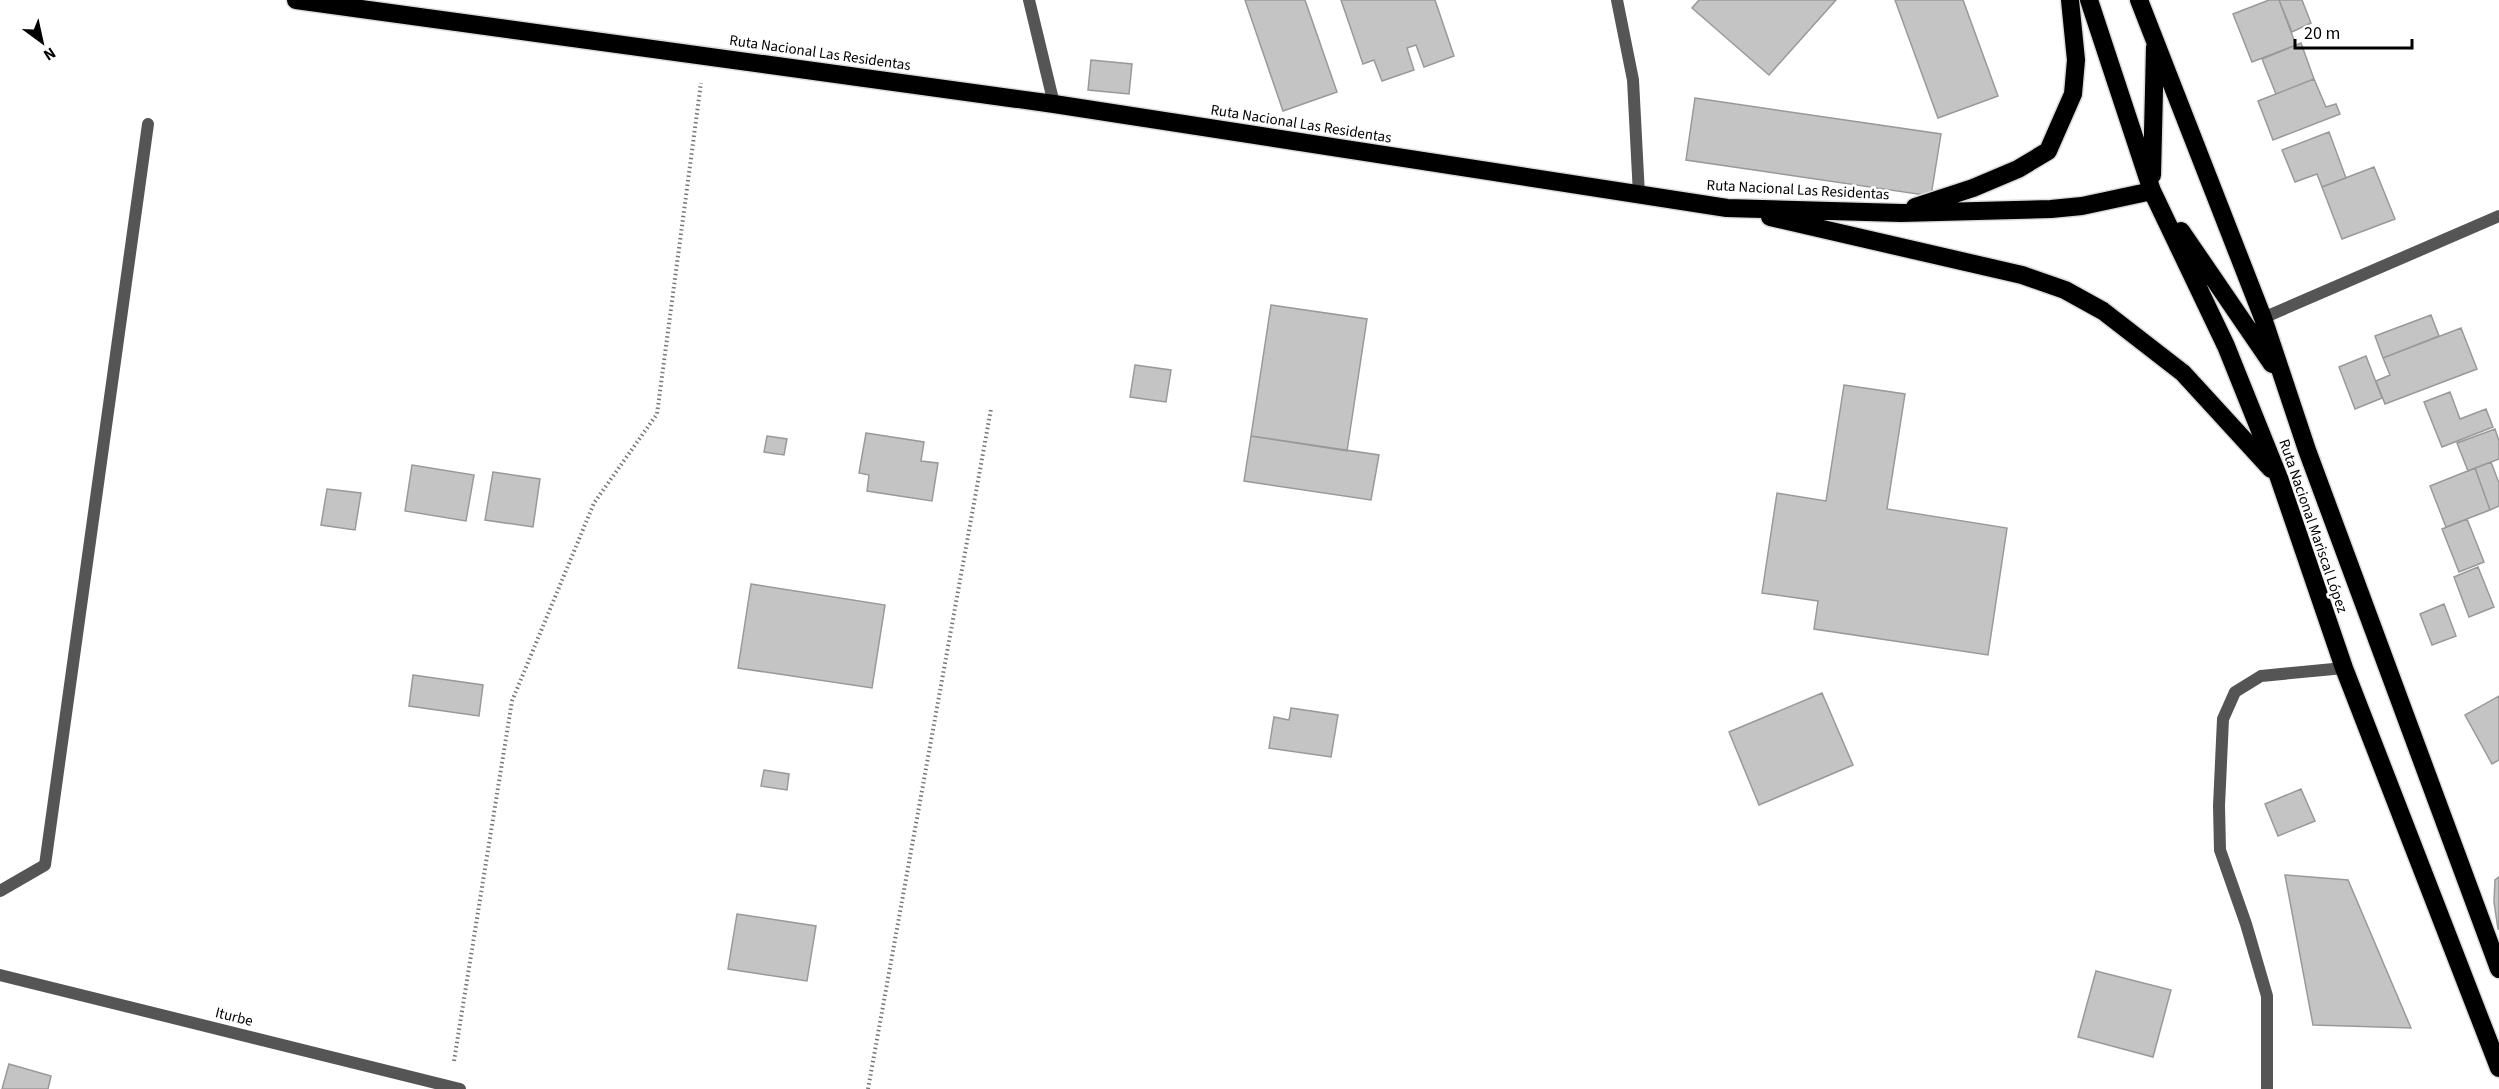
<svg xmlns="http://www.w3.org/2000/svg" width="2499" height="1089" font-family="'Source Sans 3',sans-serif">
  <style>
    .building { fill: #c4c4c4; stroke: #999; stroke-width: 1.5 }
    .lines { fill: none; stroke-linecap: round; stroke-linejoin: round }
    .highway-casing { stroke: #dbdbdb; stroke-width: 21 }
    .path { stroke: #777; stroke-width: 4; stroke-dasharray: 1.5 3; stroke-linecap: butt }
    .street { stroke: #555; stroke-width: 12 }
    .highway { stroke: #000; stroke-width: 18 }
    .labels { text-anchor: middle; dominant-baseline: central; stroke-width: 5; stroke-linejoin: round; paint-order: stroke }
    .street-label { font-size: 15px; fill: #000; stroke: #fff }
  </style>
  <rect width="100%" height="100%" fill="#fff"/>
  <!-- building -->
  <path class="building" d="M1245 0H1305L1337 92 1283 111Z
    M1341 0H1435L1454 56 1424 67 1416 45 1407 48 1414 70 1382 81 1374 60 1363 64Z
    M1699 0H1836L1769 75 1692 8Z
    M1895 0H1963L1998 96 1938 118Z
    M2269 0H2279L2296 45 2252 62 2233 14Z
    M2279 0H2302L2311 23 2292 32Z
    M2301 43 2314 79 2276 94 2262 59Z
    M1091 60 1132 64 1129 94 1088 90Z
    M2314 79 2326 107 2336 104 2340 114 2273 140 2258 101Z
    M1695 98 1941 134 1931 196 1686 160Z
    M2329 132 2346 178 2322 187 2317 174 2295 182 2282 150Z
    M2374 167 2395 219 2342 239 2322 187Z
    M1271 305 1367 319 1347 451 1251 436Z
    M2431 315 2439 336 2383 358 2375 336Z
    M2461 328 2477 369 2385 404 2376 381 2390 375 2383 358Z
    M2366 356 2382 398 2355 409 2339 367Z
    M1135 365 1171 370 1166 402 1130 397Z
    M1844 385 1905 394 1887 509 2007 528 1988 655 1814 629 1818 601 1762 593 1777 493 1826 501Z
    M2450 392 2460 419 2486 409 2493 427 2442 447 2424 402Z
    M2495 429 2499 441V459L2468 471 2457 443Z
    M866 433 924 442 921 461 938 463 932 501 867 491 869 475 859 473Z
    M767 436 787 439 784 455 764 452Z
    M1251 436 1379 455 1371 500 1244 481Z
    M2491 462 2499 483V506L2490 510 2475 468Z
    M412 465 474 475 466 521 405 511Z
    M2475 468 2490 510 2446 527 2430 486Z
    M493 472 540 479 533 527 485 520Z
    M327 489 361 493 355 530 321 525Z
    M2467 519 2484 562 2459 572 2442 529Z
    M2478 567 2494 607 2469 617 2454 577Z
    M751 584 885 605 872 688 738 668Z
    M2444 604 2456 636 2432 645 2420 614Z
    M413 675 483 685 479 716 409 706Z
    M1822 693 1853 765 1759 805 1729 732Z
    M2499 696V760L2492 764 2465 715Z
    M1291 708 1338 715 1331 757 1269 748 1274 717 1289 720Z
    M764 770 789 774 787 790 761 786Z
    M2301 789 2315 821 2278 836 2265 804Z
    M2285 875 2348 880 2411 1028 2313 1025Z
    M2499 877V929H2498L2494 902 2495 880Z
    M737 914 816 926 807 981 728 969Z
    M2096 971 2171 990 2153 1057 2078 1037Z
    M9 1064 51 1076 48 1089H2Z"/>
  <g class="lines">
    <defs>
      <path id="highway" d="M296 0 1054 104 1727 208 1901 213 2051 209 2082 206 2152 191
        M2089 0 2152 191 2226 346 2279 478 2344 668 2499 1068
        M2139 0 2263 318 2307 450 2499 969
        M2152 175 2155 47
        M1915 207 1973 188 2018 169 2048 151 2073 94 2076 60 2070 0
        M1770 217 2022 275 2065 290 2103 311 2183 373 2271 469
        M2181 231 2272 364"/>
    </defs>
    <!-- highway casing -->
    <use href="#highway" class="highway-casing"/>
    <!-- path -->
    <path class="path" d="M454 1061 512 701 594 503 657 414 701 83
      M868 1089 991 409"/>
    <!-- street -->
    <path class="street" d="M1029 0 1054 104
      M1617 0 1633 80 1639 195
      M2263 318 2499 216
      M0 891 45 865 148 124
      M0 975 460 1089
      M2267 1089V996L2246 924 2220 850 2219 806 2223 719 2235 692 2261 676 2344 668"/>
    <!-- highway -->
    <use href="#highway" class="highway"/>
  </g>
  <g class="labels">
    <!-- street labels -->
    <g class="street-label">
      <text transform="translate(820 53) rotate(8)">Ruta Nacional Las Residentas</text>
      <text transform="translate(1301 124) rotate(9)">Ruta Nacional Las Residentas</text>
      <text transform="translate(1798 190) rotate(3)">Ruta Nacional Las Residentas</text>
      <text transform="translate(2313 526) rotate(71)">Ruta Nacional Mariscal López</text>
      <text transform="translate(234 1017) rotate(14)">Iturbe</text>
    </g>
  </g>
  <!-- north arrow -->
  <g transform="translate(42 42) rotate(147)" stroke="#ffffff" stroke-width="4.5" paint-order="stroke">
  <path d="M0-4.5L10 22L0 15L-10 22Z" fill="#000000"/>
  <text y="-9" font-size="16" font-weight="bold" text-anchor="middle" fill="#000000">N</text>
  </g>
  <!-- scale -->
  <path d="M2295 39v9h117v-9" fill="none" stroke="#000000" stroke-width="3"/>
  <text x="2304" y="39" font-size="18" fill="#000000" stroke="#ffffff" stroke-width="4.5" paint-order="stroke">20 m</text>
</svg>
